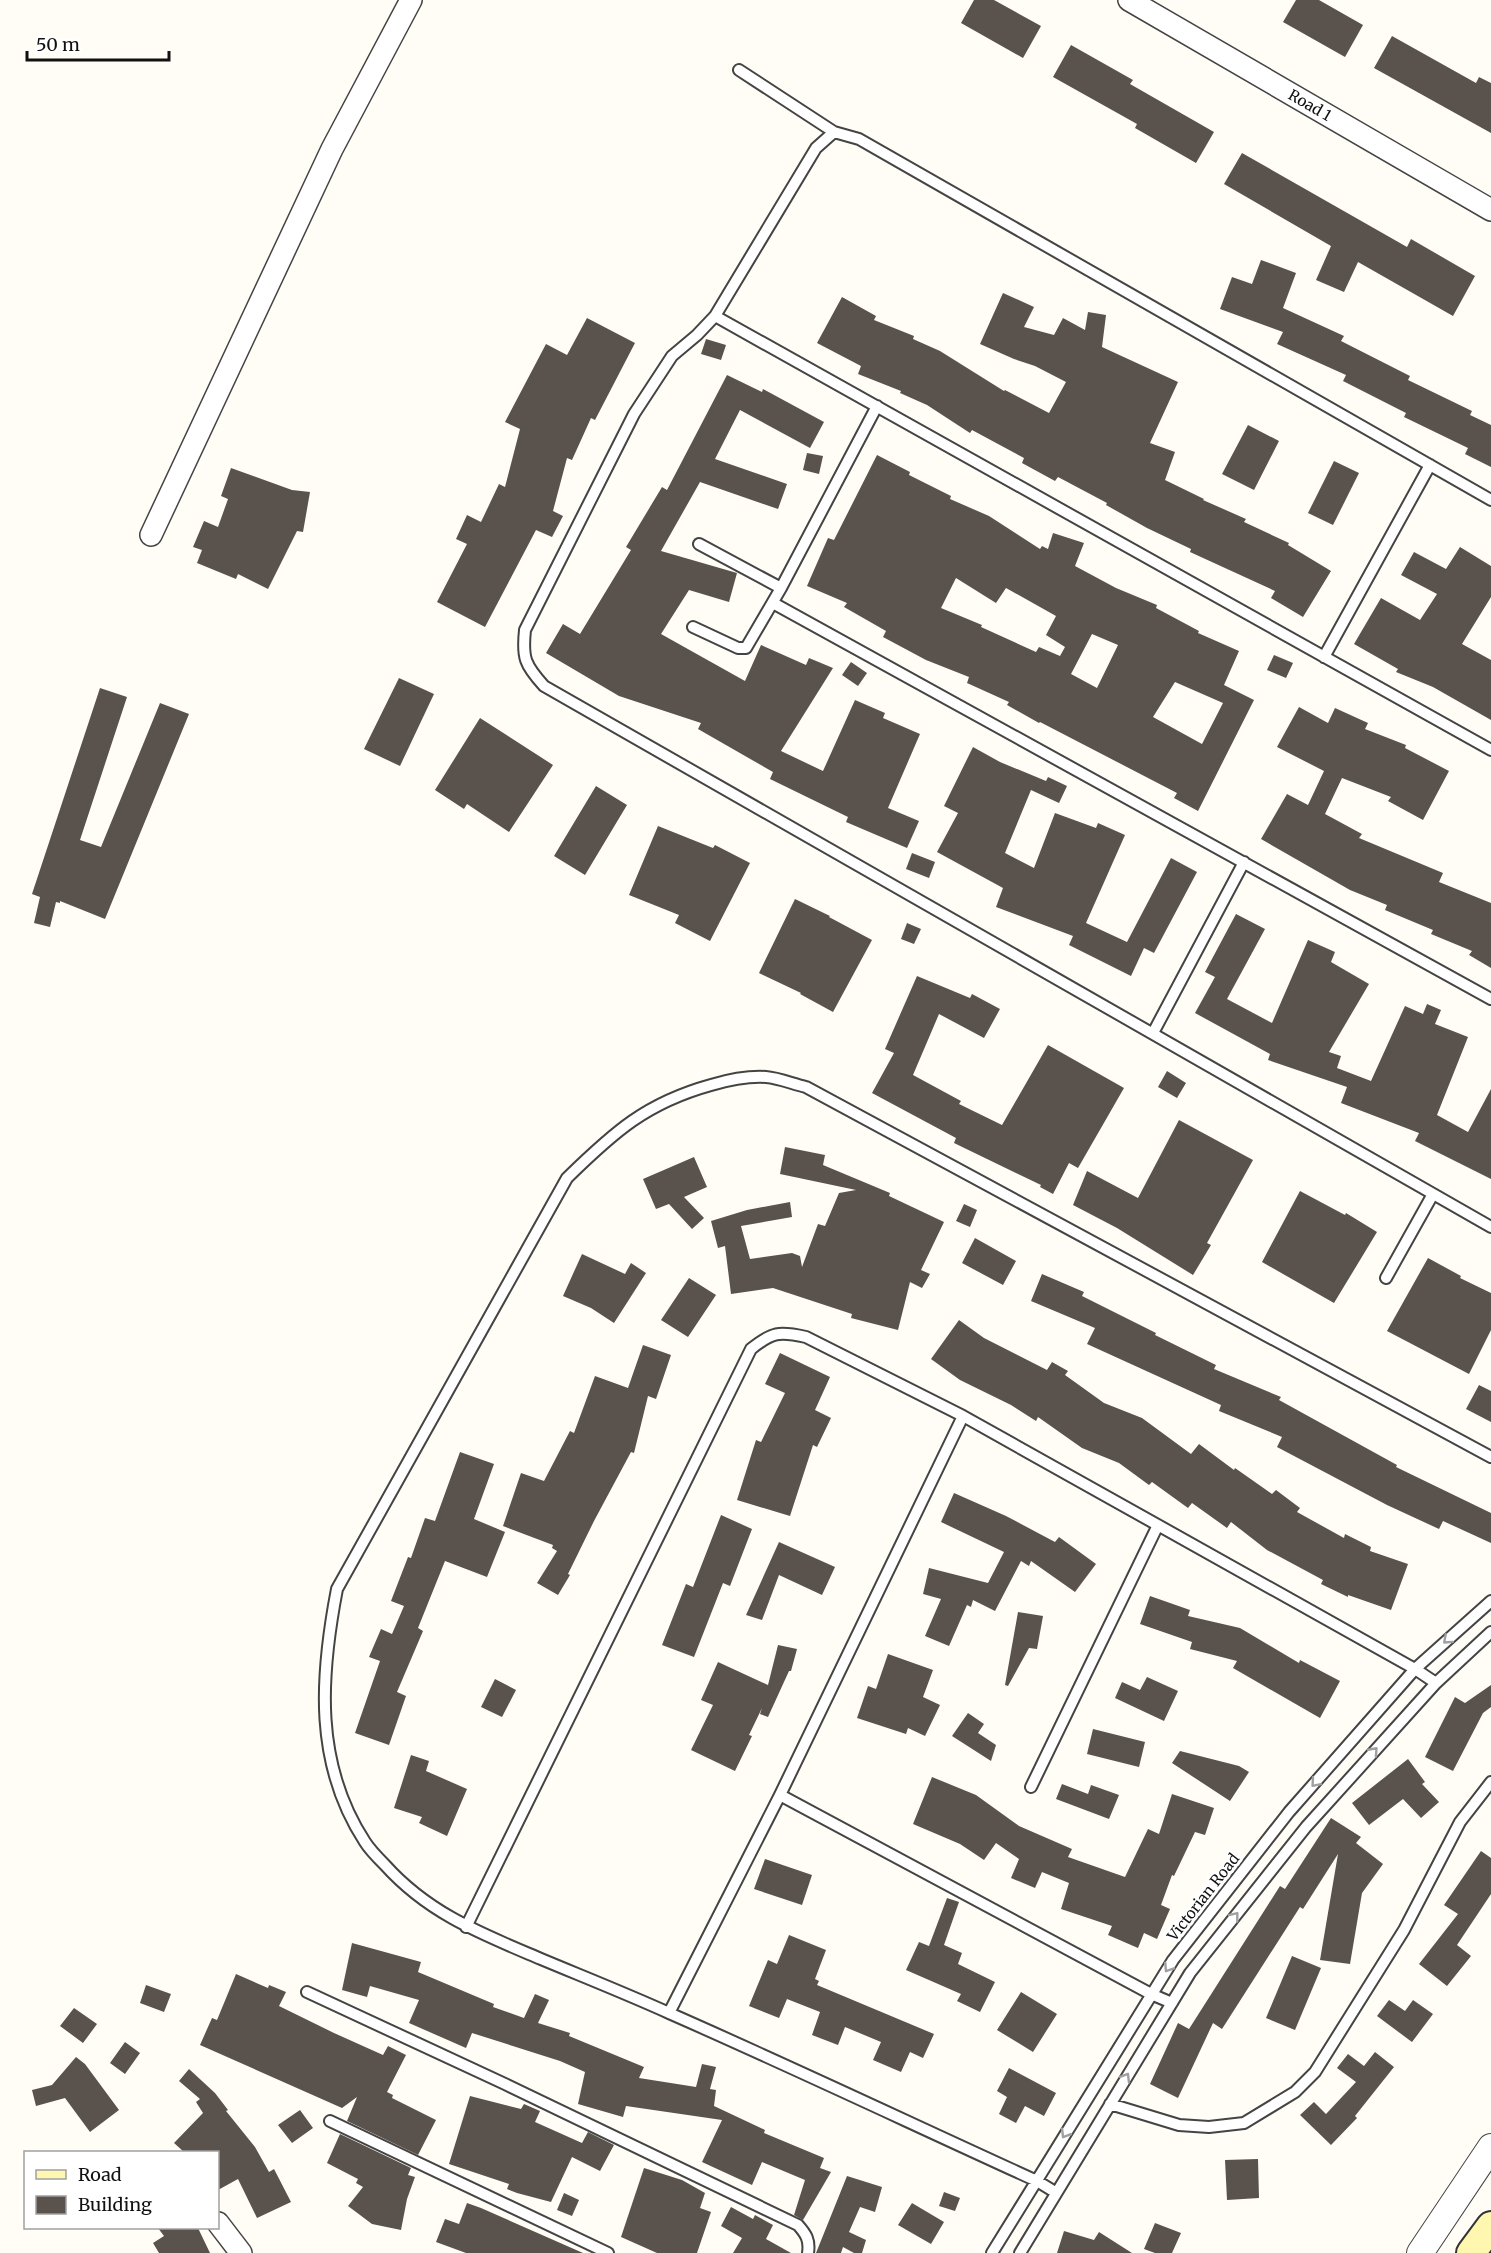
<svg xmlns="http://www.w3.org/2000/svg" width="1491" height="2253" font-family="Merriweather,serif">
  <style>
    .building { fill: #5a524d; fill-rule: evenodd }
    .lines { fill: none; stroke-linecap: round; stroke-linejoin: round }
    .service-casing { stroke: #444; stroke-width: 14 }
    .minor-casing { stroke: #444; stroke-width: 24 }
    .tertiary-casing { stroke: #444; stroke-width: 28 }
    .secondary-casing { stroke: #333; stroke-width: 32 }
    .service { stroke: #fff; stroke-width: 10 }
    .minor { stroke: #fff; stroke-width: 21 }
    .tertiary { stroke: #fff; stroke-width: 26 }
    .secondary { stroke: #fff6b0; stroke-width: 28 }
    .oneway { stroke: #a0a0a0 }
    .labels { text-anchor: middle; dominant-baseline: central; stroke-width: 6; stroke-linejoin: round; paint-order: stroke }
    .street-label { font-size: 15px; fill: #111; stroke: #fff }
  </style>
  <rect width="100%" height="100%" fill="#fffdf5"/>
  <!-- building -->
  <path class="building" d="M974 0H994L1041 26 1023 58 961 23Z
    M1296 0H1319L1363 25 1345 57 1283 22Z
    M1392 36 1476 83 1479 77 1491 83V133L1374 68Z
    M1071 45 1133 80 1130 84 1214 132 1196 163 1135 128 1137 124 1053 77Z
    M1242 153 1407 247 1411 239 1475 276 1453 316 1358 262 1344 292 1316 280 1331 246 1224 184Z
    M1261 260 1296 273 1283 308 1344 336 1341 341 1410 376 1408 380 1472 411 1470 415 1491 425V467L1465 454 1468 448 1404 417 1406 413 1343 381 1346 375 1277 344 1283 332 1220 309 1232 277 1252 284Z
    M1003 293 1034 307 1024 327 1054 335 1063 318 1085 330 1088 312 1106 315 1102 347 1178 382 1150 443 1175 452 1165 480 1204 499 1203 500 1246 519 1244 522 1289 543 1288 545 1331 571 1303 617 1271 598 1275 591 1190 552 1191 549 1147 528 1106 505 1107 503 1058 477 1055 481 1022 463 1024 458 972 430 970 433 927 405 900 393 901 391 858 374 861 366 817 343 842 297 876 316 874 320 914 336 913 339 940 351 1004 391 1005 390 1049 413 1066 382 1035 366 1014 359 980 344Z
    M587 318 635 343 595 420 591 418 572 460 567 458 553 511 563 516 552 537 536 530 485 627 437 602 467 544 456 539 467 515 481 522 499 484 505 487 520 429 505 422 546 344 567 355Z
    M706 339 726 345 721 360 701 354Z
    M727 375 762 392 763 389 824 422 810 448 740 410 715 459 787 484 778 509 700 482 661 551 737 573 729 602 689 590 661 634 745 681 761 645 806 665 809 658 833 668 781 751 823 771 855 700 885 713 883 718 920 734 888 808 919 821 907 848 846 822 848 817 770 779 773 772 698 729 701 723 619 696 546 653 563 624 580 634 631 550 626 547 662 487 667 490Z
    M1248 425 1279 441 1254 490 1222 474Z
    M807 453 823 456 819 474 803 470Z
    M877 455 910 472 909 475 951 496 950 499 989 516 1040 549 1042 546 1048 549 1053 533 1084 543 1075 566 1116 588 1157 605 1156 608 1199 631 1198 633 1239 651 1224 685 1254 700 1198 811 1174 798 1177 793 1040 722 1039 723 1007 705 1009 702 967 683 969 677 926 660 883 637 886 631 844 607 847 603 807 586 828 538 834 540ZM956 578 996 603 1006 588 1056 616 1046 635 1065 647 1060 656 1039 647 1036 652 981 627 982 625 941 608ZM1092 634 1118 645 1097 688 1071 674ZM1175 682 1223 703 1202 744 1153 717Z
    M1334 461 1359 473 1333 525 1308 513Z
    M231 468 292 490 310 492 303 532 297 531 268 589 238 574 236 579 197 563 202 550 193 547 204 521 218 527 228 499 221 496Z
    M1460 547 1491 566V597L1462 644 1491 660V720L1433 687 1396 672 1398 669 1354 644 1381 598 1420 620 1437 594 1401 575 1414 552 1446 569Z
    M1274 655 1293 663 1286 678 1267 670Z
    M851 662 867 673 858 686 842 675Z
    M399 678 434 694 400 766 364 749Z
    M100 688 127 697 80 840 101 847 160 703 189 714 105 919 60 901V903L56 902 50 927 34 923 40 897 32 894Z
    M1299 707 1328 723 1335 708 1368 723 1365 729 1406 745 1405 748 1449 771 1423 820 1388 801 1391 797 1342 778 1325 814 1362 834 1359 838 1443 873 1439 882 1491 903V968L1469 955 1472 951 1431 934 1433 930 1385 910 1387 905 1350 890 1261 839 1287 794 1308 805 1324 771 1277 747Z
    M480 718 553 765 509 832 467 804 464 809 435 790Z
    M973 747 1000 762 1046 781 1048 777 1067 786 1059 803 1031 790 1005 853 1034 868 1055 813 1096 828 1098 823 1125 835 1086 923 1127 942 1171 858 1197 872 1154 953 1144 948 1131 976 1069 945 1073 936 996 907 1003 888 937 852 958 813 944 806Z
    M596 786 627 805 585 875 554 856Z
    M658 826 713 848 715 845 750 863 710 941 675 923 679 915 629 895Z
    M912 853 935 862 929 878 906 869Z
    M795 899 830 916 829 917 872 940 833 1012 800 994 801 993 759 973Z
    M1236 914 1265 929 1227 999 1272 1023 1308 940 1335 952 1331 962 1369 984 1329 1052 1341 1056 1337 1068 1371 1081 1405 1006 1423 1014 1427 1004 1441 1010 1435 1024 1468 1037 1437 1115 1468 1132 1491 1089V1179L1415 1141 1419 1133 1341 1103 1347 1087 1268 1060 1270 1054 1195 1013 1215 977 1205 972Z
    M907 923 921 929 914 944 901 939Z
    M917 976 970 998 972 994 1000 1009 984 1038 939 1014 913 1075 961 1101 959 1104 1002 1125 1048 1045 1124 1088 1078 1168 1069 1163 1053 1194 1040 1187 1041 1185 954 1143 956 1138 872 1093 894 1053 885 1049Z
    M1167 1071 1186 1083 1177 1098 1158 1087Z
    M1179 1120 1253 1160 1207 1243 1211 1245 1193 1275 1117 1228 1073 1205 1087 1171 1138 1198Z
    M785 1147 825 1155 823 1165 890 1193 889 1196 944 1222 921 1270 930 1274 922 1288 910 1282 898 1330 851 1318 852 1314 773 1288 731 1294 725 1246 718 1248 711 1221 747 1210 790 1202 792 1217 741 1226 750 1259 792 1253 800 1256 802 1267 818 1224 825 1226 839 1193 856 1190 780 1174Z
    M694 1157 707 1187 684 1197 704 1218 692 1229 669 1204 656 1209 643 1179Z
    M1300 1191 1345 1215 1346 1213 1377 1232 1334 1303 1262 1262Z
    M964 1204 977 1210 970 1227 956 1221Z
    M975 1238 1016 1261 1003 1285 962 1263Z
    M582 1254 625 1274 631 1263 646 1273 614 1323 591 1308 563 1296Z
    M1428 1258 1461 1276 1460 1278 1491 1293V1330L1469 1374 1387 1331Z
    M1042 1274 1084 1292 1082 1296 1156 1333 1155 1335 1216 1365 1214 1369 1281 1397 1279 1400 1397 1465 1396 1467 1491 1513V1543L1443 1521 1439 1529 1387 1505 1277 1447 1282 1437 1219 1411 1221 1405 1087 1344 1095 1328 1031 1301Z
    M689 1278 716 1295 688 1337 661 1320Z
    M959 1320 984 1338 1047 1370 1052 1362 1068 1371 1065 1375 1104 1403 1142 1418 1191 1454 1199 1444 1234 1470 1235 1468 1272 1494 1276 1490 1300 1508 1297 1512 1344 1538 1345 1534 1371 1547 1370 1551 1408 1564 1391 1610 1348 1595V1597L1321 1584 1323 1580 1267 1550 1231 1522 1227 1528 1192 1503 1188 1508 1152 1482 1149 1485 1119 1463 1082 1448 1038 1417 1036 1421 1011 1405 960 1380 931 1359Z
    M643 1345 671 1355 656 1399 648 1396 634 1453 631 1452 594 1521 568 1574 570 1575 558 1595 537 1583 557 1551 552 1548 553 1545 503 1526 521 1473 544 1481 570 1431 574 1433 595 1376 628 1388Z
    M780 1353 830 1377 815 1410 831 1418 817 1447 813 1445 790 1516 737 1500 756 1440 761 1442 785 1393 765 1384Z
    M1479 1385 1491 1391V1422L1466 1409Z
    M460 1452 494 1464 474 1519 505 1532 487 1577 445 1561 418 1628 423 1631 397 1692 406 1696 389 1745 355 1733 380 1661 369 1657 381 1629 392 1634 404 1606 391 1601 408 1557 411 1558 425 1518 435 1521Z
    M954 1493 1006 1516 1055 1542 1059 1537 1096 1564 1075 1592 1031 1561 1029 1566 1021 1561 995 1611 973 1600 971 1607 967 1605 949 1646 925 1636 941 1599 923 1594 929 1568 988 1583 1004 1552 941 1522Z
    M721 1515 752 1529 730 1586 723 1583 694 1657 662 1645 686 1584 693 1587Z
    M779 1542 835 1567 822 1595 779 1575 762 1620 746 1615Z
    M1150 1596 1190 1610 1188 1616 1240 1628 1299 1663 1300 1660 1340 1681 1320 1718 1233 1668 1237 1661 1190 1649 1192 1642 1140 1624Z
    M1018 1612 1043 1616 1037 1649 1029 1648 1008 1686 1005 1685Z
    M778 1645 797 1649 791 1671H789L768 1717 760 1714 762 1708 749 1735 752 1736 735 1771 691 1750 713 1705 701 1700 718 1662 768 1685Z
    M888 1654 933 1670 923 1697 940 1705 925 1736 908 1728 906 1734 857 1718 868 1686 876 1689Z
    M1147 1677 1178 1691 1164 1721 1115 1698 1122 1682 1140 1690Z
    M495 1679 516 1690 502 1717 481 1707Z
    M1491 1685V1707L1483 1713 1453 1771 1425 1757 1455 1697 1465 1703Z
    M968 1713 984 1724 978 1733 996 1745 991 1761 952 1736Z
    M1093 1729 1145 1742 1139 1767 1087 1754Z
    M1180 1751 1239 1766 1249 1772 1230 1801 1172 1763Z
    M411 1755 429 1761 426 1771 467 1789 447 1836 419 1823 422 1817 394 1808Z
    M1408 1759 1425 1782 1422 1784 1439 1802 1421 1818 1403 1799 1369 1825 1352 1803Z
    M932 1777 976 1795 1019 1826 1072 1849 1068 1857 1125 1877 1148 1829 1159 1834 1172 1794 1214 1808 1205 1835 1195 1832 1174 1876 1172 1875 1161 1905 1170 1909 1157 1939 1144 1933 1138 1948 1108 1935 1112 1926 1061 1909 1069 1883 1042 1872 1035 1888 1011 1878 1019 1859 996 1843 984 1860 960 1844 913 1824Z
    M1062 1784 1088 1794 1091 1785 1119 1795 1109 1819 1056 1799Z
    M1331 1818 1361 1837 1356 1843 1383 1864 1362 1893 1350 1964 1320 1960 1338 1854 1303 1909 1300 1907 1222 2029 1213 2023 1178 2098 1150 2084 1178 2023 1189 2029 1280 1886 1285 1889Z
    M1481 1851 1491 1858V1894L1457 1945 1471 1956 1447 1986 1419 1964 1458 1914 1444 1905Z
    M765 1859 812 1875 802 1905 754 1889Z
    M947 1898 959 1902 944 1945 962 1953 958 1964 995 1982 980 2012 957 2001 961 1994 906 1970 919 1942 929 1946Z
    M789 1935 826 1950 815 1979 819 1981 817 1985 934 2034 923 2058 910 2052 901 2072 873 2060 881 2042 845 2027 838 2045 812 2035 820 2012 787 1999 779 2018 749 2006 768 1960 777 1964Z
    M352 1943 421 1962 418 1972 494 2004 493 2007 524 2018 535 1994 549 2000 538 2023 570 2033 569 2036 644 2067 639 2078 696 2087 702 2064 716 2067 710 2089 716 2090 714 2106 765 2130 764 2133 824 2158 820 2168 831 2172 803 2220 794 2215 805 2180 762 2162 752 2185 702 2162 722 2120 626 2106 623 2117 578 2104 585 2072 560 2061 472 2033 466 2048 409 2023 419 2000 370 1986 367 1997 342 1990Z
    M1292 1956 1321 1968 1295 2030 1266 2018Z
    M236 1974 268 1988 269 1985 286 1992 279 2006 334 2033 383 2055 388 2046 406 2055 387 2092 393 2095 392 2098 436 2120 418 2155 347 2121 357 2097 342 2108 200 2045 212 2018 217 2020Z
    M146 1985 171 1994 164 2012 140 2003Z
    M1021 1992 1057 2014 1033 2052 997 2030Z
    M1389 2000 1405 2011 1413 2000 1433 2014 1412 2042 1377 2016Z
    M74 2008 97 2024 83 2043 60 2026Z
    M125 2042 140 2053 125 2074 110 2063Z
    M1375 2052 1394 2067 1355 2116 1357 2118 1331 2145 1300 2115 1314 2102 1326 2114 1356 2082 1337 2068 1348 2054 1364 2066Z
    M76 2057 85 2064 119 2110 90 2132 65 2098 36 2106 32 2090 52 2085Z
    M1009 2068 1056 2093 1044 2116 1025 2106 1016 2123 999 2114 1007 2097 997 2091Z
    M189 2069 215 2093 228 2110 226 2111 255 2147 269 2172 274 2169 291 2202 257 2218 238 2179 218 2190V2152H184L174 2143 203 2113 196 2102 200 2099 179 2081Z
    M470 2096 521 2109 524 2104 540 2111 535 2122 582 2143 588 2132 614 2145 600 2171 572 2157 551 2202 517 2193 507 2189 509 2184 449 2164Z
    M300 2110 313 2128 292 2143 278 2125Z
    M340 2134 411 2168 408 2175 415 2177 407 2199 401 2230 372 2224 348 2206 363 2187 356 2183 358 2179 327 2163Z
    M1258 2159 1259 2198 1227 2200 1225 2160Z
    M644 2168 682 2180 705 2193 700 2208 711 2212 697 2253H657L621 2237Z
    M847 2176 882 2187 875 2212 860 2207 849 2232 866 2240 862 2253H854L843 2247 841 2253H816Z
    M944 2192 960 2198 955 2211 939 2206Z
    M564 2193 579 2200 572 2216 557 2210Z
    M467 2203 481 2208 583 2253H466L436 2242 445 2219 459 2224Z
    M912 2203 944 2222 931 2244 898 2225Z
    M731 2207 753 2219 755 2215 773 2225 766 2239 791 2253H733L742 2238 721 2226Z
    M1155 2223 1181 2233 1172 2253H1155L1144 2249Z
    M158 2228H198L210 2253H159L153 2243 164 2236Z
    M1064 2231 1094 2240 1099 2232 1132 2253H1057Z"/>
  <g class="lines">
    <defs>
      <path id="service" d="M739 70 834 132
        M715 316 1491 750
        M1491 500 859 139 834 132 816 148 715 316 697 335 672 356 634 414 525 630C522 658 525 665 544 686L1491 1227
        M699 544 781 588
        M773 603 1491 999
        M693 627 738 648H746L781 588 877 406
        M1324 657 1430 465
        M1153 1033 1244 862
        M1386 1278 1433 1194
        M1031 1787 1158 1525
        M780 1795 1151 1994 1172 2003
        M466 1927 751 1349C772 1332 779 1331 806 1337L963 1416 1415 1669 1436 1683
        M307 1992 505 2084 798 2225C806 2234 810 2240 808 2253
        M669 2013 780 1795 963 1416
        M1110 2104 1179 2125 1209 2127 1244 2123 1295 2092 1315 2072 1404 1930 1460 1822 1491 1782
        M330 2121 608 2253
        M1055 2192 1037 2181C914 2125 792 2067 669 2013 627 1994 584 1977 541 1959 482 1934 429 1914 385 1865 378 1858 370 1850 365 1842 314 1764 320 1677 337 1589L567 1178C614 1132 646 1103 711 1085 728 1080 748 1076 766 1077 779 1078 793 1084 806 1087L1491 1457
        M992 2253 1173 1960 1289 1812 1415 1669 1491 1601
        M1020 2253 1190 1973 1306 1827 1436 1683 1491 1632"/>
      <path id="minor" d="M1129 0 1491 210
        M151 535 332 149 411 0
        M218 2223 241 2253"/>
      <path id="tertiary" d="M1420 2253 1491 2147"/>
      <path id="secondary" d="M1471 2253 1491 2226"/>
    </defs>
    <!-- service casing -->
    <use href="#service" class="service-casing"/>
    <!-- minor casing -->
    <use href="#minor" class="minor-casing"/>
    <!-- tertiary casing -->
    <use href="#tertiary" class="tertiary-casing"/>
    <!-- secondary casing -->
    <use href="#secondary" class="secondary-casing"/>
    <!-- service -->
    <use href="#service" class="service"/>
    <!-- minor -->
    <use href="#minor" class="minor"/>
    <!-- tertiary -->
    <use href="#tertiary" class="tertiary"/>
    <!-- secondary -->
    <use href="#secondary" class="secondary"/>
  </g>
  <!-- one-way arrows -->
  <defs><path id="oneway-chevron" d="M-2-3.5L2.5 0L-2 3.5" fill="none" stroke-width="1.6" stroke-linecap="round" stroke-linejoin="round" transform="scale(1.5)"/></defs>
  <g class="oneway">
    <use href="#oneway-chevron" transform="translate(1447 1640) rotate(138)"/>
    <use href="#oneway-chevron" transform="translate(1374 1751) rotate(-48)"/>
    <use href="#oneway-chevron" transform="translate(1315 1783) rotate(131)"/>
    <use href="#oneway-chevron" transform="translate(1235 1916) rotate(-52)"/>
    <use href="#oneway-chevron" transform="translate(1168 1968) rotate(123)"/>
    <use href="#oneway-chevron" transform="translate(1126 2077) rotate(-59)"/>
    <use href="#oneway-chevron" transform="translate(1065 2134) rotate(121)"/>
  </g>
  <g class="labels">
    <!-- street labels -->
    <g class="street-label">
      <text transform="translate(1310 105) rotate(30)">Road 1</text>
      <text transform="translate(1203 1897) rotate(-52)">Victorian Road</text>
    </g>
  </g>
  <!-- legend -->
  <rect x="24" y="2151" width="195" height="78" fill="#ffffff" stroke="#a0a0a0" stroke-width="1.5"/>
  <rect x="36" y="2170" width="30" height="9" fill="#fff6b0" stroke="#a0a0a0" stroke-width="1.5"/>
  <text x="78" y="2181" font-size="18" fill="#111111">Road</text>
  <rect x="36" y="2196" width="30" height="18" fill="#5a524d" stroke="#a0a0a0" stroke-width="1.5"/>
  <text x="78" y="2211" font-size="18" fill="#111111">Building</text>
  <!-- scale -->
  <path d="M27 51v9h142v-9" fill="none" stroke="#111111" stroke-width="3"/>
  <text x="36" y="51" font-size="18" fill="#111111" stroke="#ffffff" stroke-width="4.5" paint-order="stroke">50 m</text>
</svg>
